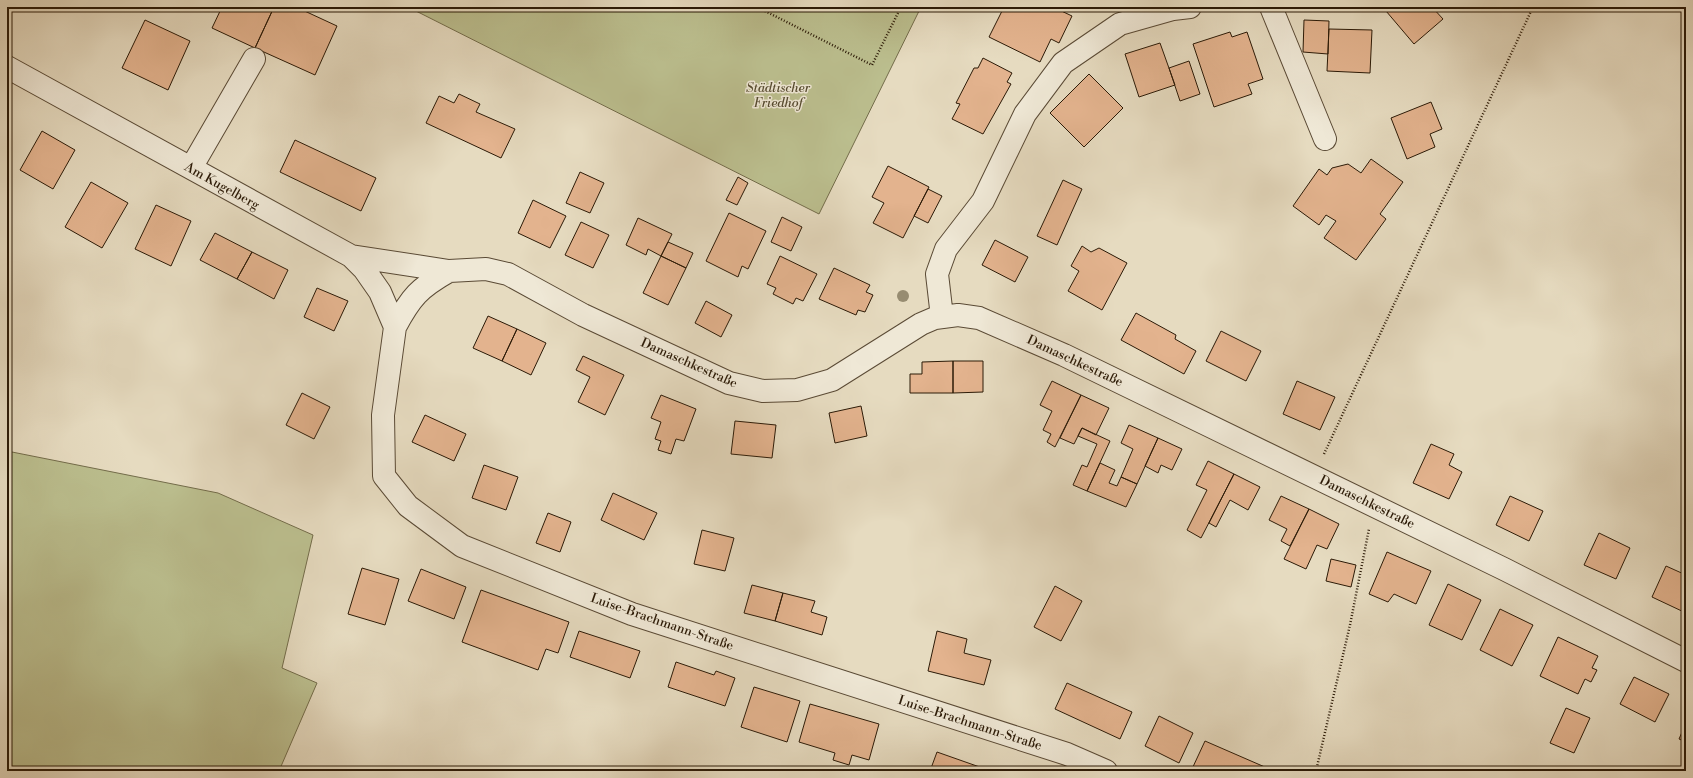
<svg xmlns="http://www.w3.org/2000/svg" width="1693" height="778" font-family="'Libre Bodoni',serif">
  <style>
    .green { fill: #bbbe8e; stroke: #736c4a }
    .building { fill: #e3b38e; stroke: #2b1a07 }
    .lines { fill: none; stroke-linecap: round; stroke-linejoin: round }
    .minor-casing { stroke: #5a4a35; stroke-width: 24 }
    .path { stroke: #2b1a07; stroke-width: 2.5; stroke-dasharray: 1 2; stroke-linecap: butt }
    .minor { stroke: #efe8d6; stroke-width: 22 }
    .tree { fill: #978c71 }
    .labels { text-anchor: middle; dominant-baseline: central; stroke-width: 3; stroke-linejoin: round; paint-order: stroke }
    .park-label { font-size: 13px; font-style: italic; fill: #564b30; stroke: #efe8d6 }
    .street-label { font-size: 13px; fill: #2b1a07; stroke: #efe8d6 }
  </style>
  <rect width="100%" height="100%" fill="#e6dbc0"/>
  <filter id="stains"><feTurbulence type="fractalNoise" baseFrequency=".005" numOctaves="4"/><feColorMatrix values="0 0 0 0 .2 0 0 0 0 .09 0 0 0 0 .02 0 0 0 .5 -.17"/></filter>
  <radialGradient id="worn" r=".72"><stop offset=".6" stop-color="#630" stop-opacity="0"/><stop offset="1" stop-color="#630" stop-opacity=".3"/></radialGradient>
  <!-- green -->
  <path class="green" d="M408 7H921L819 214Z
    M7 451 218 493 313 535 282 668 317 683 279 771H7Z"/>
  <!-- building -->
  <path class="building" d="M222 7H274L255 48 212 28Z
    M274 7H296L337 26 315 75 255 48Z
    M1004 7H1053L1072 16 1059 43 1051 39 1040 62 989 37Z
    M1391 7H1432L1443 19 1414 44 1386 11Z
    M145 20 190 41 168 90 122 68Z
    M1304 20 1329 21 1328 54 1303 52Z
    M1329 29 1372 30 1370 73 1327 71Z
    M1230 32 1232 37 1247 32 1263 79 1248 84 1252 94 1214 107 1193 44Z
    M1160 43 1175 85 1139 97 1125 54Z
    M983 58 1012 73 1007 82 1011 84 983 134 952 119 960 104 956 103 974 68H978Z
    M1189 61 1200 94 1180 101 1169 68Z
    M1089 74 1123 108 1084 147 1050 113Z
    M459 94 480 104 476 112 515 129 501 158 426 123 439 96 454 103Z
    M1431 102 1442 129 1430 134 1435 147 1407 159 1391 118Z
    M42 131 75 150 53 189 20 170Z
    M295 140 376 178 361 211 280 172Z
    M1371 159 1403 182 1380 214 1386 219 1356 260 1324 238 1336 221 1326 215 1319 225 1293 206 1319 169 1327 175 1332 168 1348 164 1361 173Z
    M888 166 929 187 903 238 873 223 884 203 872 197Z
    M580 172 604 183 590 213 566 203Z
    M738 177 748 183 737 205 726 200Z
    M1063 180 1082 189 1057 245 1037 236Z
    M91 182 128 203 102 248 65 227Z
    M928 189 942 196 928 223 914 216Z
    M533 200 566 216 550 248 518 233Z
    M156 205 191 221 171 266 135 249Z
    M729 213 766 231 748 269 742 266 738 277 706 261Z
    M782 217 802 227 791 251 771 242Z
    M638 218 672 234 661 256 648 249 646 255 626 245Z
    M581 222 609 235 593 268 565 255Z
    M215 233 252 252 237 279 200 260Z
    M995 240 1028 257 1015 282 982 265Z
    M668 242 693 253 686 268 661 256Z
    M1082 246 1091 252 1099 248 1127 263 1102 310 1068 291 1079 271 1071 266Z
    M252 252 288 270 274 299 237 279Z
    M661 256 686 268 668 305 643 293Z
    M780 256 817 274 803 301 796 298 793 304 773 294 776 288 767 284Z
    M834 268 870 285 866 292 873 295 865 312 858 310 856 315 819 299Z
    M317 288 348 301 334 331 304 317Z
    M706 301 732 315 721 337 695 323Z
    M1136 313 1176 335 1175 339 1196 351 1184 374 1121 340Z
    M488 316 517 329 502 361 473 348Z
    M517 329 546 343 531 375 502 361Z
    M1221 331 1261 351 1246 381 1206 361Z
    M583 356 624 375 605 415 578 402 590 377 576 370Z
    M953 361V393H910V374H922V362Z
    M953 361H983V392L953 393Z
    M1052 381 1081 395 1055 447 1047 442 1051 434 1043 430 1052 411 1040 405Z
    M1297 381 1335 397 1320 430 1283 414Z
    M302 393 330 407 314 439 286 425Z
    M661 395 696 409 684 441 676 439 671 454 658 450 661 441 655 439 661 422 651 418Z
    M1081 395 1109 408 1096 435 1082 428 1074 444 1060 438Z
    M861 406 867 436 835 443 829 413Z
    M425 415 466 434 454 461 412 442Z
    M735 421 776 425 772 458 731 454Z
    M1129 425 1158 438 1137 484 1121 477 1133 449 1121 443Z
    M1082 428 1110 441 1087 491 1073 485 1082 465 1087 467 1097 444 1078 436Z
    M1158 438 1182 449 1172 470 1161 465 1158 473 1145 466Z
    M1431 444 1454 454 1449 465 1462 472 1449 499 1413 483Z
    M1208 461 1234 474 1201 538 1187 530 1207 490 1196 485Z
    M1100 463 1115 470 1109 483 1117 486 1121 477 1137 484 1126 507 1087 491Z
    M484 465 518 477 506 510 472 498Z
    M1234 474 1260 487 1248 510 1230 500 1216 527 1209 523Z
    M613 493 657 513 644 540 601 520Z
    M1281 496 1309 509 1290 546 1281 541 1287 529 1269 520Z
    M1510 496 1543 511 1529 541 1496 525Z
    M1309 509 1339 524 1327 549 1317 545 1306 569 1284 559Z
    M548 513 571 522 560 552 536 543Z
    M702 530 734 538 725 571 694 564Z
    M1599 533 1630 548 1616 579 1584 565Z
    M1387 552 1431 571 1416 604 1394 594 1388 602 1369 594Z
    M1331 559 1356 565 1351 587 1326 581Z
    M1666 566 1686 575 1683 582 1686 583V613L1652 597Z
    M362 568 399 579 385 625 348 614Z
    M421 569 466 587 454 619 408 601Z
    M1448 584 1481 600 1462 640 1429 625Z
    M752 585 783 593 775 621 744 613Z
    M1055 586 1082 601 1061 641 1034 627Z
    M481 590 569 622 558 653 546 649 538 670 462 642Z
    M783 593 815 601 811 612 827 617 822 635 775 621Z
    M1500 609 1533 625 1512 666 1480 650Z
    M579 631 640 651 630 678 570 657Z
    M937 631 967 639 964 653 991 660 984 685 928 671Z
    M1558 637 1598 656 1592 668 1597 670 1591 682 1585 679 1578 694 1540 676Z
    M676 662 714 675 716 671 735 678 725 706 668 687Z
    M1634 677 1669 694 1655 722 1620 704Z
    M1067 683 1132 712 1120 739 1055 709Z
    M754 687 800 701 787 742 741 727Z
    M810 704 879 724 869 760 852 755 849 765 833 760 835 753 799 742Z
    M1566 708 1590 718 1574 753 1550 743Z
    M1159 716 1193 733 1179 763 1145 746Z
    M1686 723V742L1679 739Z
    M1205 741 1274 771H1197L1192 769Z
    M937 752 991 771H930Z"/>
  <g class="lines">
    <defs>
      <path id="minor" d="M1271 7 1325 139
        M7 67 351 256 449 271 486 269 508 274 583 315 729 383 763 391 797 390 832 380 921 324 935 318 958 315 979 318 1064 355 1504 569 1686 661
        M191 168 254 59
        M351 256 364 269 380 292 395 327 383 415 384 476 408 506 462 546 632 614 1067 754 1106 771
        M942 317 937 274 946 249 983 201 1025 114 1063 63 1120 24 1173 9 1190 7
        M395 327C411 297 419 288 449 271"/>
    </defs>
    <!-- minor casing -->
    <use href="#minor" class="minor-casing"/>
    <!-- path -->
    <path class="path" d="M757 7 872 65 901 7
      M1324 454 1533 7
      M1316 771 1350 625 1369 529"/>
    <!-- minor -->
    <use href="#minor" class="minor"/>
  </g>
  <!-- trees -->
  <circle class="tree" cx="903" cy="296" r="6"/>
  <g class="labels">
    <!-- park labels -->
    <g class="park-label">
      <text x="778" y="88">Städtischer<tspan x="778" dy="15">Friedhof</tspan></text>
    </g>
    <!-- street labels -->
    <g class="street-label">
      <text transform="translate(222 186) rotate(29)">Am Kugelberg</text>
      <text transform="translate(1075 361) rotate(25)">Damaschkestraße</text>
      <text transform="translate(689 363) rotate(24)">Damaschkestraße</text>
      <text transform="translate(1367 502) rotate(26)">Damaschkestraße</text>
      <text transform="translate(662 622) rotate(19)">Luise-Brachmann-Straße</text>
      <text transform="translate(970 723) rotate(18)">Luise-Brachmann-Straße</text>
    </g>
  </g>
  <!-- margin -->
  <rect width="1693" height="778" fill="none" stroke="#e6dbc0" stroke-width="24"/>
  <rect x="8" y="8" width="1677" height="762" fill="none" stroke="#2b1a07" stroke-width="2"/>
  <rect x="12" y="12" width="1669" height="754" fill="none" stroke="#2b1a07"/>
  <rect width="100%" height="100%" filter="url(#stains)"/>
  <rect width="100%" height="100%" fill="url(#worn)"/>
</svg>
